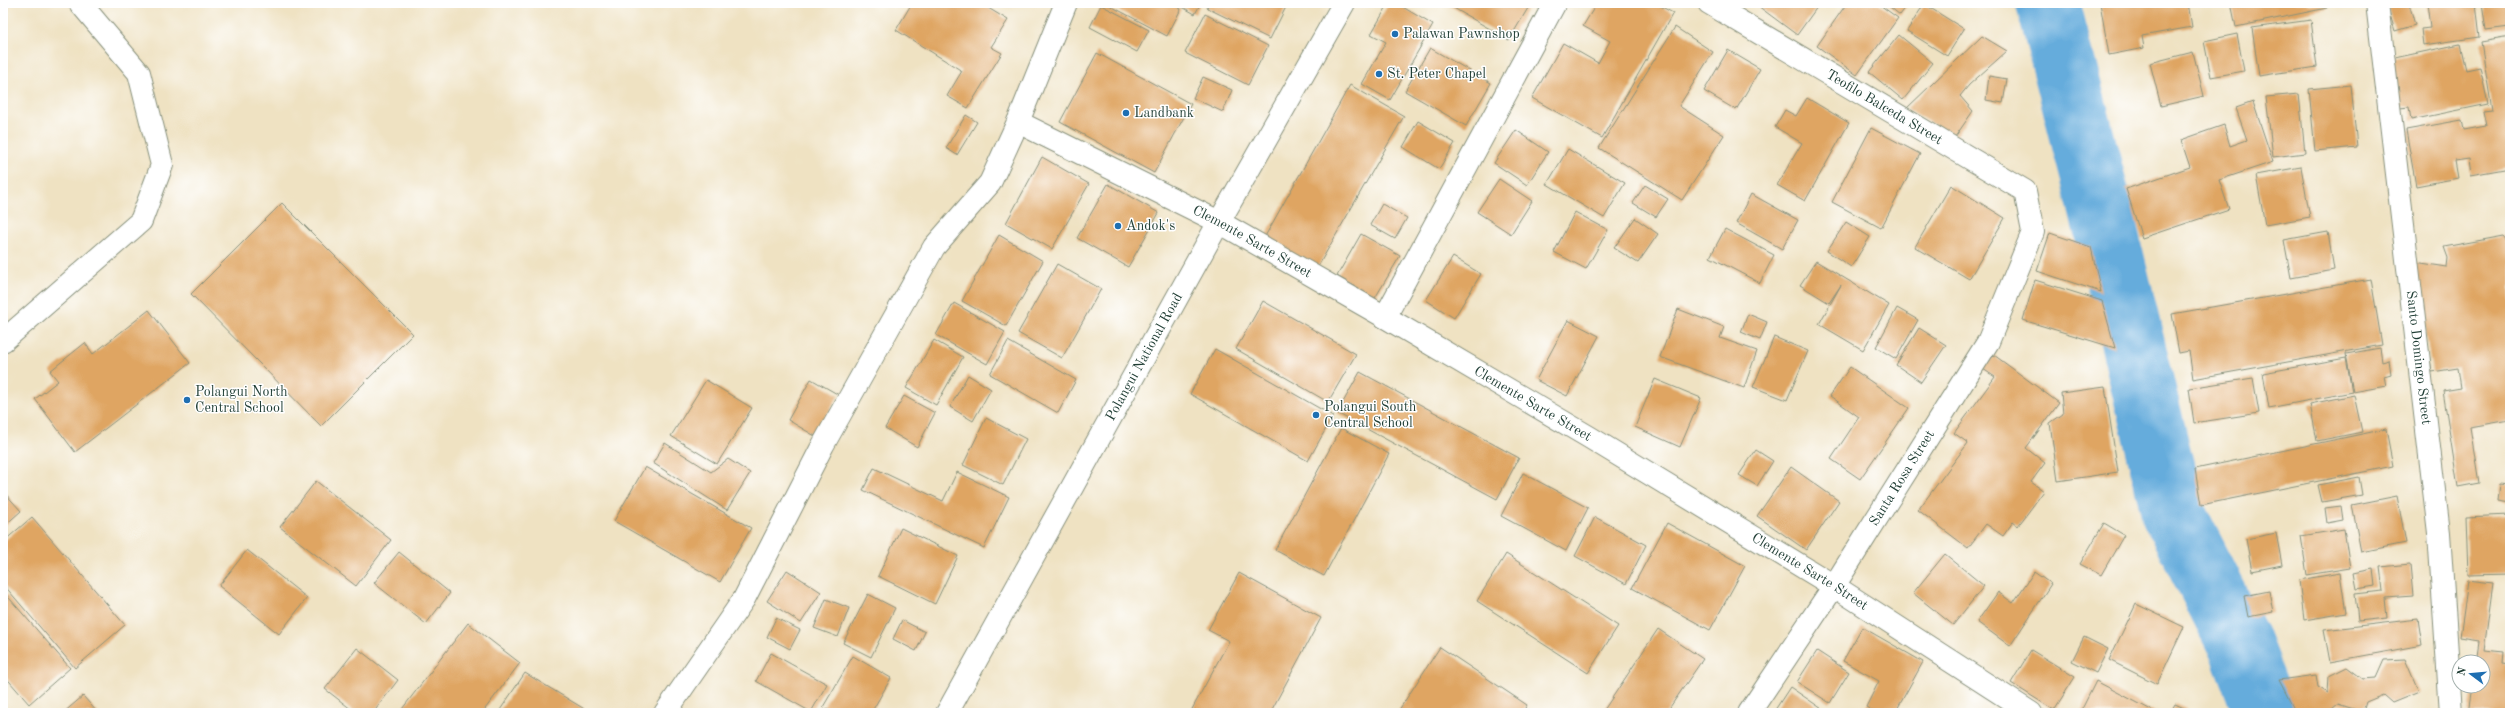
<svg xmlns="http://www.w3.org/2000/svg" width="2513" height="716" font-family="'Old Standard TT',serif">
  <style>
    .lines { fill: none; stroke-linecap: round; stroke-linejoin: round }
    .river { stroke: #65acdc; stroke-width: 64 }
    .building { fill: #dfa562 }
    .street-casing { stroke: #87907b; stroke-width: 24 }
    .secondary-casing { stroke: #87907b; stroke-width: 24 }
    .street { stroke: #fff; stroke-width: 22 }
    .secondary { stroke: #fff; stroke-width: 22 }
    .poi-dot { fill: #1f6fb2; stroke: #fff; stroke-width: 1.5 }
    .labels { text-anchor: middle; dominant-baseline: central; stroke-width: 3; stroke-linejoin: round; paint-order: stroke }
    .poi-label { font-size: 14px; fill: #1f3d34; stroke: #fff; text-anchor: start }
    .street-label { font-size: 14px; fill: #1f3d34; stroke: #fff }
  </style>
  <rect width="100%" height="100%" fill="#fff"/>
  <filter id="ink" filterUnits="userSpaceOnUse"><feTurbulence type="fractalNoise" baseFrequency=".025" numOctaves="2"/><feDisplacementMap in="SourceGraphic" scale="8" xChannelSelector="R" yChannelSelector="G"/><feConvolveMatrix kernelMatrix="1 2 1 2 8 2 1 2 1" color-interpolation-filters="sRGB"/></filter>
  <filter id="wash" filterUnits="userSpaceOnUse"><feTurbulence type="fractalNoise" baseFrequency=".012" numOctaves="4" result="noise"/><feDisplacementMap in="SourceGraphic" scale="16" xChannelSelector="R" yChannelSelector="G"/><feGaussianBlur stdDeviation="0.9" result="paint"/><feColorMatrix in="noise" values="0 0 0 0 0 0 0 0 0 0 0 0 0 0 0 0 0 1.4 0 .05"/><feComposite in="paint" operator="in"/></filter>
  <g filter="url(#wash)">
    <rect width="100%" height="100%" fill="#efe2c2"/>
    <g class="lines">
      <!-- river -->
      <path class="river" d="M2048 3 2098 198 2173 512 2237 638 2266 713"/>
    </g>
    <g id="blocks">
      <!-- building -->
      <path class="building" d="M912 3H980L1008 20 991 47 1002 53 968 108 947 96 962 71 896 30Z
        M1105 3H1170L1181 9 1167 36Z
        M1175 3H1201L1195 14Z
        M1209 3H1288L1270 39 1207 8Z
        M1389 3H1396L1433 25 1390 100 1362 84 1386 42 1371 34Z
        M1445 3H1531L1509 40Z
        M1597 3H1655L1673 13 1602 138 1532 98 1563 43 1598 63 1610 41 1583 26Z
        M1754 3H1820L1797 35Z
        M1847 3H1877L1898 18 1857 75 1817 46Z
        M1885 3H1909L1900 15Z
        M2100 3H2188L2192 27 2142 36 2144 48 2109 55Z
        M2231 3H2326L2327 8 2236 27Z
        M2404 3H2409L2415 25 2395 31 2388 8Z
        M2427 3H2476L2480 37 2423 45 2421 29 2430 28Z
        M2482 3H2510V27L2486 30Z
        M1924 4 1964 29 1947 56 1907 31Z
        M1101 5 1149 30 1137 52 1090 27Z
        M1205 14 1268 46 1248 85 1185 53Z
        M2311 20 2317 67 2259 76 2252 28Z
        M1675 27 1713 52 1679 106 1724 135 1682 200 1599 148Z
        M2237 34 2244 71 2211 77 2204 41Z
        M1899 35 1933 63 1903 100 1869 72Z
        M1982 36 2007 51 1969 85 1960 96 1973 111 1955 137 1906 109Z
        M2510 37V168L2471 175 2469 159 2455 161 2458 178 2416 186 2406 130 2462 120 2464 130 2486 126 2483 111 2492 110 2481 42Z
        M2460 44 2466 70 2480 67 2488 104 2411 120 2409 107 2400 108 2390 59Z
        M1430 48 1491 83 1466 126 1405 91Z
        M1728 50 1760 69 1736 110 1704 91Z
        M2193 52 2204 96 2161 106 2150 63Z
        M1097 53 1191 104 1154 173 1060 122Z
        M1989 76 2007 79 2003 103 1986 100Z
        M1203 77 1232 90 1223 112 1193 98Z
        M1350 85 1404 116 1316 270 1263 240Z
        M2351 85 2357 147 2315 151 2309 89Z
        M2299 94 2305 153 2273 157 2266 97Z
        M1807 98 1849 123 1805 201 1777 185 1802 143 1775 127 1785 110 1796 116Z
        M2253 102 2273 162 2219 180 2229 209 2142 238 2126 189 2190 167 2181 140 2224 125 2230 146 2247 140 2236 108Z
        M966 115 977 122 957 155 946 148Z
        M1418 121 1455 143 1439 169 1403 147Z
        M1871 128 1920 154 1881 228 1832 202Z
        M1516 130 1548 152 1527 185 1494 163Z
        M1568 149 1625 183 1604 218 1547 184Z
        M1042 157 1089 184 1052 249 1006 223Z
        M2301 167 2310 217 2265 225 2256 175Z
        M1499 179 1532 201 1511 234 1477 212Z
        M1108 184 1159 213 1128 267 1077 238Z
        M1645 185 1668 199 1656 217 1633 203Z
        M1951 185 2005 218 1969 279 1915 247Z
        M1751 194 1798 220 1782 249 1736 223Z
        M282 203 413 334 321 426 191 294Z
        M1382 204 1407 218 1395 239 1370 225Z
        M1575 212 1608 230 1586 269 1554 252Z
        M1635 218 1658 234 1638 263 1614 248Z
        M1846 222 1870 237 1851 267 1827 251Z
        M1725 229 1774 255 1760 283 1710 257Z
        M2328 232 2334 270 2291 278 2284 240Z
        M2050 233 2091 247 2101 292 2037 271Z
        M1361 234 1400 256 1375 298 1337 276Z
        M999 235 1043 261 1006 326 962 301Z
        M2504 236 2510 243V420L2470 427 2479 483 2458 487 2443 391 2461 388 2458 368 2432 372 2415 262 2447 267 2448 258 2444 247Z
        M1453 257 1481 274 1454 318 1426 300Z
        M1816 261 1889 305 1863 350 1819 324 1841 285 1829 303 1800 285Z
        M1057 264 1101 289 1062 358 1018 333Z
        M2371 279 2382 345 2193 379 2189 351 2179 353 2172 314Z
        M2035 280 2102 301 2115 348 2023 320Z
        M1263 301 1356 354 1328 402 1236 349Z
        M954 303 1005 332 987 364 936 335Z
        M1897 308 1918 320 1896 359 1876 347Z
        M1678 309 1724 327 1720 338 1757 351 1744 388 1660 357Z
        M149 310 190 363 75 452 35 399 58 381 50 371 85 343 93 354Z
        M1748 314 1767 322 1760 340 1741 332Z
        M1568 320 1599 336 1567 396 1536 380Z
        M1919 328 1946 345 1921 382 1896 365Z
        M1774 337 1808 351 1787 400 1753 387Z
        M934 340 963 357 936 405 906 388Z
        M1008 341 1076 380 1058 413 990 374Z
        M2380 348 2382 362 2389 360 2391 374 2384 376 2386 386 2353 392 2346 354Z
        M1215 349 1333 416 1308 461 1190 394Z
        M1994 355 2059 403 2026 448 2045 463 2031 482 2044 491 2018 526 2013 522 2003 536 1986 524 1968 548 1918 510 1968 443 1954 433 1995 377 1983 369Z
        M2346 358 2352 392 2269 408 2263 373Z
        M1850 367 1909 408 1860 479 1831 459 1859 417 1830 396Z
        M1360 372 1519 458 1497 499 1337 413Z
        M968 375 991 389 973 421 950 407Z
        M2253 378 2259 413 2194 423 2189 388Z
        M811 379 839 395 815 436 788 420Z
        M1655 379 1701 398 1680 447 1635 427Z
        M706 380 752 408 717 464 671 436Z
        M2105 387 2118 472 2058 481 2050 423 2063 414 2061 393Z
        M2354 395 2362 432 2317 441 2310 404Z
        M904 396 935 413 917 447 885 428Z
        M986 418 1026 439 1003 485 963 465Z
        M1341 428 1389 454 1324 576 1275 550Z
        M2386 429 2393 466 2201 505 2195 469Z
        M665 443 711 472 728 459 750 473 727 510 653 463Z
        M1756 450 1773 461 1757 486 1739 475Z
        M645 467 751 528 720 582 614 521Z
        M1791 467 1839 501 1806 550 1757 516Z
        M874 468 943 501 957 472 1009 497 984 548 863 490Z
        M1523 473 1588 508 1566 551 1501 516Z
        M2359 477 2362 495 2322 502 2318 485Z
        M316 481 391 540 356 586 280 527Z
        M2500 484 2510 485V503L2498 501Z
        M3 491 21 511 3 527Z
        M2397 496 2406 543 2361 552 2352 505Z
        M2341 506 2343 520 2327 523 2325 508Z
        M2510 515V574L2468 575 2466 517Z
        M32 517 125 625 75 668 3 584V542Z
        M1595 517 1646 545 1626 584 1575 556Z
        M1667 523 1745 566 1710 630 1632 588Z
        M2104 523 2124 535 2101 575 2080 564Z
        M901 528 958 556 935 604 878 576Z
        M2344 529 2350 568 2307 575 2301 536Z
        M2276 533 2282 565 2252 571 2246 539Z
        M247 550 307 598 279 634 219 586Z
        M399 552 450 593 426 624 374 583Z
        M1506 554 1618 626 1588 673 1477 601Z
        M1945 554 1984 586 1953 625 1913 593Z
        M2410 564 2413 596 2385 598 2387 618 2358 621 2355 594 2383 591 2380 567Z
        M2373 569 2375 586 2357 589 2354 573Z
        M787 570 821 592 801 623 767 601Z
        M2034 572 2051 584 2010 646 1977 622 1998 592 2013 603Z
        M1239 573 1321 618 1270 713H1190L1229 641 1208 630Z
        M2340 573 2346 613 2304 620 2299 580Z
        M2468 580 2493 583 2484 650 2504 652 2503 663 2510 664V713H2469L2473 686H2483V662H2476L2479 641 2460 638Z
        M3 591 70 668 29 704 3 674Z
        M2269 591 2273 612 2248 617 2244 596Z
        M868 594 895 608 871 657 843 643Z
        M826 599 849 608 838 637 814 628Z
        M2136 604 2184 627 2157 684 2109 660Z
        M776 618 800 630 790 649 767 637Z
        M2418 619 2422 645 2330 662 2324 630Z
        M902 620 925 632 916 651 893 639Z
        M468 623 520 663 482 713H399Z
        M1862 627 1923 662 1895 713H1877L1866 707 1879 681 1843 661Z
        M1658 629 1703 659 1666 713H1602Z
        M2084 637 2108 649 2096 673 2072 661Z
        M1440 647 1527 705 1522 713H1397Z
        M357 648 398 680 373 713H356L325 689Z
        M2031 650 2075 677 2054 710 2011 683Z
        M1817 651 1849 672 1830 703 1797 682Z
        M771 653 827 684 811 712 756 681Z
        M853 656 891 678 871 713H833L823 707Z
        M2405 659 2419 692 2392 703 2383 695 2366 702 2363 712 2338 704 2327 713H2296L2279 680 2316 675 2318 687 2328 693 2329 676 2347 667 2363 679 2376 678 2384 660Z
        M525 673 591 713H498Z
        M2096 681 2157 713H2080Z
        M1790 687 1828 713H1773Z
        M83 696 98 713H63Z
        M2175 704 2195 713H2170Z"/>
    </g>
  </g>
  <g filter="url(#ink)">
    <use href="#blocks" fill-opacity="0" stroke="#87907b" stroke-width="1"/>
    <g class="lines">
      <defs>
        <g id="street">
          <path id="s1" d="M1709 3 2025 191 2033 232 1988 342 1834 586 1749 713"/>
          <path id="s2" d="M2377 3 2439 533 2451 713"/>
          <path id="s3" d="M1018 122 1219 222 1385 317 1589 437 1834 586 2031 713"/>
          <path d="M1385 317 1555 3"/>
          <path d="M3 341 141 221 162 165 139 73 80 3"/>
          <path d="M665 713 744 599 823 445 934 247 990 183 1018 122 1066 3"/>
        </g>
        <g id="secondary">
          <path id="s4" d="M947 713 1219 222 1344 3"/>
        </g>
      </defs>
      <!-- street casing -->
      <use href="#street" class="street-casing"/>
      <!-- secondary casing -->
      <use href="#secondary" class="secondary-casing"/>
      <!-- street -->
      <use href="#street" class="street"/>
      <!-- secondary -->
      <use href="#secondary" class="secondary"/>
    </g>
  </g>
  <!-- markers -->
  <g class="poi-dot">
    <circle cx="1395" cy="34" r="4"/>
    <circle cx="1379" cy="74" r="4"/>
    <circle cx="1126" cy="113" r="4"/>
    <circle cx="1118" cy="226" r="4"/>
    <circle cx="187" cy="400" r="4"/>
    <circle cx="1316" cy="415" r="4"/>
  </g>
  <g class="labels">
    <!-- poi labels -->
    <g class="poi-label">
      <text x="1403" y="34">Palawan Pawnshop</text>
      <text x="1387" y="74">St. Peter Chapel</text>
      <text x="1134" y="113">Landbank</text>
      <text x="1126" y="226">Andok's</text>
      <text x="195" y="392">Polangui North<tspan x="195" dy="16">Central School</tspan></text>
      <text x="1324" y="407">Polangui South<tspan x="1324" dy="16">Central School</tspan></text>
    </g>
    <!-- street labels -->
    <g class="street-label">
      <text stroke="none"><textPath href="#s1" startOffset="204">Teofilo Balceda Street</textPath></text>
      <text stroke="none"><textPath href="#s3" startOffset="263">Clemente Sarte Street</textPath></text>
      <text stroke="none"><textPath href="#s4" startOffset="407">Polangui National Road</textPath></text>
      <text stroke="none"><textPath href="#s2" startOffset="357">Santo Domingo Street</textPath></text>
      <text stroke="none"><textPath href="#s3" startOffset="587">Clemente Sarte Street</textPath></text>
      <text transform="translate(1902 478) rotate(-58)">Santa Rosa Street</text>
      <text stroke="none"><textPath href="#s3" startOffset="911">Clemente Sarte Street</textPath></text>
    </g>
  </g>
  <!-- margin -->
  <rect width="2513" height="716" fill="none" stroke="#fff" stroke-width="16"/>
  <!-- north arrow -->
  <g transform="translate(2471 674) rotate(286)"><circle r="19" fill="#ffffff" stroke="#a5b1ae"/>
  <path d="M0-3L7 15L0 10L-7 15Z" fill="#1f6fb2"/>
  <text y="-6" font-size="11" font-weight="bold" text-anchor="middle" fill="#1f3d34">N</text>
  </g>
</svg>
